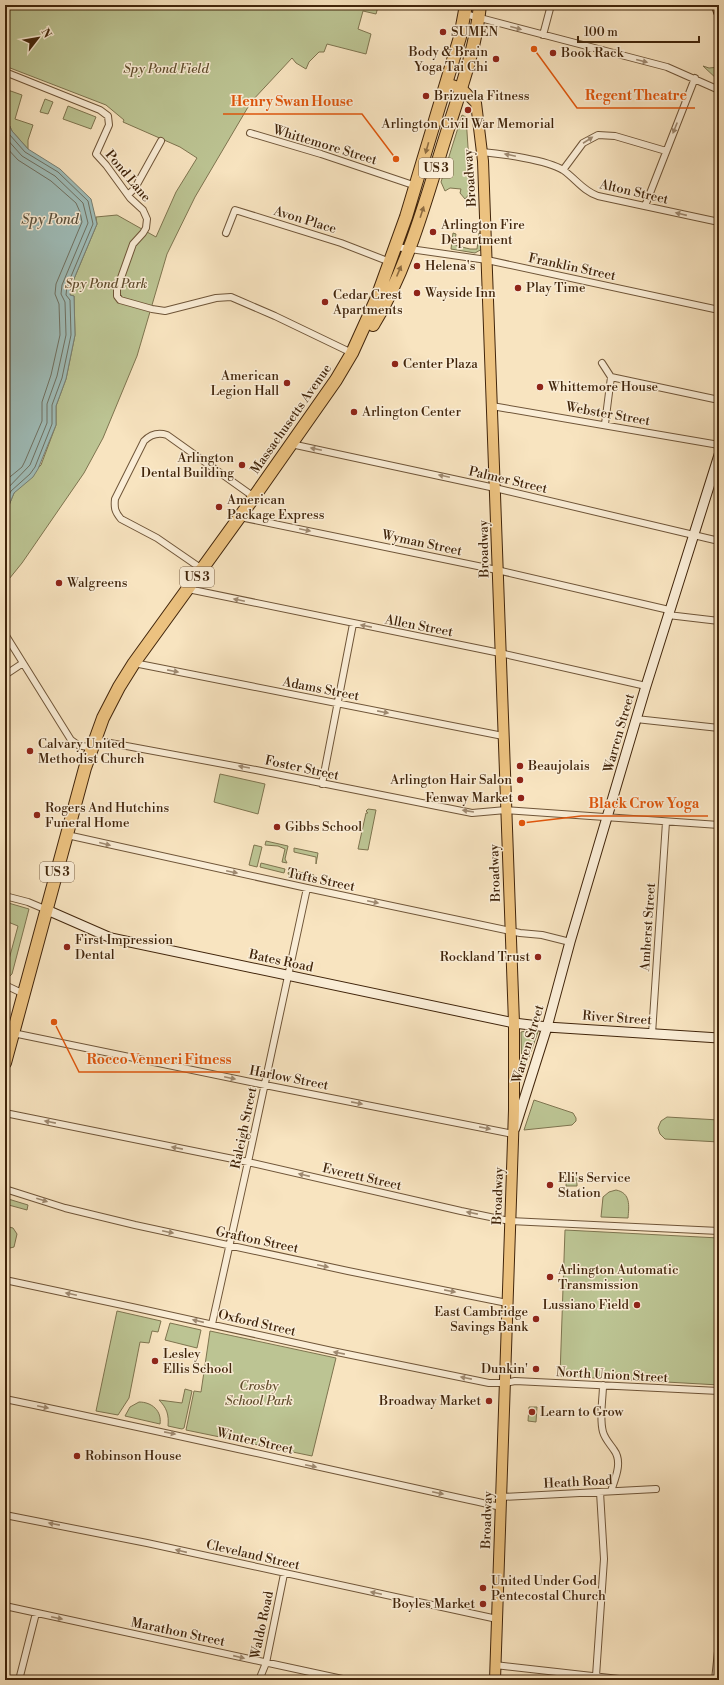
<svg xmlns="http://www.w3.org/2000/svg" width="724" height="1685" font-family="'Libre Bodoni',serif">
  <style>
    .green { fill: #bcc493; stroke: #7e744f }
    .water { fill: #9fbdb9; stroke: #798073 }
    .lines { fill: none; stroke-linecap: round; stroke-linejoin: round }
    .shore { stroke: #707162; stroke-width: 1 }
    .street-casing { stroke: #6f5538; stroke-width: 8 }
    .secondary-casing { stroke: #41250b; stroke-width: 11 }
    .primary-casing { stroke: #41250b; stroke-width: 12 }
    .highway-casing { stroke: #41250b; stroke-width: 14 }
    .street { stroke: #faedd6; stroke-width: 6 }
    .secondary { stroke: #faedd6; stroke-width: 9 }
    .primary { stroke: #ecc280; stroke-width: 10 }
    .highway { stroke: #ecc280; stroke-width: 12 }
    .oneway { fill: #9e8970 }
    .oneway2 { fill: #8e6c40 }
    .poi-dot { fill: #8f2418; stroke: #faedd6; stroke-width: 1.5 }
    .labels { text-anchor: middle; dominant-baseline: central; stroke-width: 3; stroke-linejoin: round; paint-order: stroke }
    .shield { fill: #faedd6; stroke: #786148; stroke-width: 1 }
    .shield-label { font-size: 12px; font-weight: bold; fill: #41250b }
    .poi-label { font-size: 13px; fill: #41250b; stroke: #faedd6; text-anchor: start }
    .park-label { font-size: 13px; font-style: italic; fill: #604d2d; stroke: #faedd6 }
    .street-label { font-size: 13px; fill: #41250b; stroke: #faedd6 }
    .water-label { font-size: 14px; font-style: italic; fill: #5d533f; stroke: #faedd6 }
    .leader { fill: none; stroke: #e0560c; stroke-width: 1.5 }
    .callout-dot { fill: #e0560c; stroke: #faedd6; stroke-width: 1.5 }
    .callout-label { font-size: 14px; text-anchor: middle; font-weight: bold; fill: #e0560c; stroke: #faedd6; stroke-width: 3; stroke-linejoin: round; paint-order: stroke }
  </style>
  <rect width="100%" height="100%" fill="#f8e4c0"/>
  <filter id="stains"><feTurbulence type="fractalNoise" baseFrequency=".005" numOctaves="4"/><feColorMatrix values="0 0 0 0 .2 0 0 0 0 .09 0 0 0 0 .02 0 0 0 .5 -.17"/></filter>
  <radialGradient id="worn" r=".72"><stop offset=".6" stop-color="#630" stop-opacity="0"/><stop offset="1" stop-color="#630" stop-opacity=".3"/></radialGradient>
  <!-- green -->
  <path class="green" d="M9 5H381L380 7H378L376 14 363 11 358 29 371 34 366 54 327 44 324 52H319L309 62 306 69 296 63 292 58 251 102 195 197 167 254 137 356 103 438 84 473 22 563 5 584V515L14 493 41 465 56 425V406L66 379 75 335 74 296 70 295 71 286 97 224 96 217 117 215 156 237 176 192 197 158 180 147 123 122 124 120 106 105 5 66V16Z
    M703 66 709 68 719 67V81Z
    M5 89 22 95 15 119 33 125 28 140V149L12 131 5 116Z
    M45 99 53 102 48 114 40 112Z
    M68 106 96 117 91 129 63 119Z
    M462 115 466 117 471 192 465 199 460 193 461 189 450 188 445 191 441 182Z
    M453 233 456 234 454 245 470 249H477L479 233H482V249L475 253 451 249Z
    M220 774 265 784 258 814 214 802Z
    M368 809 376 810 368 850 358 849 366 813H368L366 811Z
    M266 841 288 846 285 859 287 863 282 862 285 849 278 846 265 845Z
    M254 845 262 847 257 867 249 865Z
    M294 848 318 853 316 864V857L294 852Z
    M261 863 285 869 284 873 260 867Z
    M289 870 314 875 313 879 288 874Z
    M5 902 29 909 12 974 9 977 6 978 5 963H8L18 926 8 922V920L5 919Z
    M530 1030 538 1032 522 1076 521 1032Z
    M534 1100 573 1113 576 1118V1121L572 1125 524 1130Z
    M667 1117 719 1120V1142L665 1139 660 1134 658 1128 661 1121Z
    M567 1174H577V1186H566Z
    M616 1190C631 1193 629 1206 628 1218L601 1217 603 1197 609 1192Z
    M5 1198 28 1205 27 1210 5 1204Z
    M5 1226 13 1228 17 1234 14 1247 10 1248 5 1247Z
    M565 1230 719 1238V1385L560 1376Z
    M117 1311 161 1321 158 1332 152 1331 149 1343 140 1342 129 1398 118 1415 96 1411Z
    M170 1323 201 1330 197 1348 165 1340Z
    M210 1331 336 1358 312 1456 186 1430 194 1391 201 1392Z
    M185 1389 192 1391 184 1428 182 1429 168 1426C169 1415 167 1408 159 1400L182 1403Z
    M139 1402C152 1402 162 1411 160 1424L125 1416 130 1407Z
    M529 1407H537L536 1422 528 1421Z"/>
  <!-- water -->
  <path class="water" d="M5 116 12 131 28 149 60 169 91 199 97 224 71 286 70 295 74 296 75 335 66 379 56 406V425L38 469 33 477 14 493 5 515Z"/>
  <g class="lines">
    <!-- shore -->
    <path class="shore" d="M5 125 9 134 25 152 58 172 88 201 93 224 67 286 66 295 70 300 71 335 62 378 52 405V424L35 467 30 474 11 491 5 503
      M5 137 22 156 55 176 83 203 88 223 62 285 61 294 65 302 66 335 57 376 47 404V423L30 465 5 491
      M5 146 18 160 51 181 76 203 80 212 82 222 56 284 55 294 59 304 60 335 51 375 42 402V421L25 461 22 467 5 481"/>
    <defs>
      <path id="street" d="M465 14 667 67 719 90
        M543 35 551 5
        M5 72 100 110 108 116 109 125 96 154 106 165 130 198 143 210 147 219 146 228 143 233 133 244 117 289V296L120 300 152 309 165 311 216 298 231 297 275 316 352 353
        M250 133 321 154 416 186
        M482 152C502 154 547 160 563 170 576 179 583 191 598 196L719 222
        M563 170 583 143 598 135 615 136 666 151
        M128 195 135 188 161 141
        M645 206 695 78
        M226 233 235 210 341 243 390 262
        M396 247 487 260 719 310
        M602 363 611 377
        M492 406 719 445
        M605 424 611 377 719 400
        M291 444 495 488 719 541
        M240 517 497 570 669 610
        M202 569 157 538 121 519C115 512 114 508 115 499L144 441C151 434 158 432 167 435L254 497
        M188 589 500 653 646 686
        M668 615 719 621
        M5 634 71 740 78 745 92 748
        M134 663 503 736
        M5 675 23 663
        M636 719 719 728
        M94 740 256 770 472 813 506 810 719 825
        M322 784 353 624
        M67 835 307 888 520 933 542 935 570 942
        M5 896 28 902 47 910
        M5 985 24 994
        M13 1033 270 1086 513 1134
        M652 1034 666 822
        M5 1113 248 1162 461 1211 510 1221 719 1231
        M5 1189 65 1208 135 1225 348 1271 507 1303
        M5 1280 132 1307 332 1351 489 1383H505L515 1381 719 1391
        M212 1324 248 1162 307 888
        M603 1385C603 1399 599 1417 603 1432 605 1439 610 1444 614 1450 623 1462 615 1479 611 1491
        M5 1399C171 1433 335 1471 501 1507
        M501 1497 656 1489
        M5 1515 147 1543 497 1619
        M5 1606 347 1680
        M495 1665 628 1680
        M596 1676 604 1559 600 1492
        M19 1680 36 1613
        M259 1680 266 1663 284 1574
        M715 1680 719 1642"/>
      <path id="secondary" d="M47 910 111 938 514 1023 547 1027 719 1038
        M515 1128 547 1027 570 942 646 686 719 455"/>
      <path id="primary" d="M717 5 719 12
        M446 83 461 88 476 103 483 161 514 1023V1110L495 1680"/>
      <path id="highway" d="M373 325C408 269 427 195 447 132 460 91 476 48 480 5
        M5 1063 85 768 103 718 119 687 134 663 254 497 336 380 352 353 376 300 406 217 460 37 466 5"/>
    </defs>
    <!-- street casing -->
    <use href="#street" class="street-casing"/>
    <!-- secondary casing -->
    <use href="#secondary" class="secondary-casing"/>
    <!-- primary casing -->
    <use href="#primary" class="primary-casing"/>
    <!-- highway casing -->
    <use href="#highway" class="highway-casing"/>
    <!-- street -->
    <use href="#street" class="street"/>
    <!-- secondary -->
    <use href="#secondary" class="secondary"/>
    <!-- primary -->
    <use href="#primary" class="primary"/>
    <!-- highway -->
    <use href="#highway" class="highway"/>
  </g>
  <!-- one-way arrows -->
  <defs><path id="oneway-solid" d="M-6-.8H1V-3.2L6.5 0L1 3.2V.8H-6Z"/></defs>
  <g class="oneway">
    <use href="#oneway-solid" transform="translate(516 28) rotate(15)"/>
    <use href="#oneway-solid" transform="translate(642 61) rotate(14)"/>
    <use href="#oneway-solid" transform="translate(675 128) rotate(112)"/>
    <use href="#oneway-solid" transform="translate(588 140) rotate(-33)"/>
    <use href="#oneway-solid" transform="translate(510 155) rotate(-168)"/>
    <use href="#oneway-solid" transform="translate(681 214) rotate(-167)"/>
    <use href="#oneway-solid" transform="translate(316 449) rotate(-168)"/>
    <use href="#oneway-solid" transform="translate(444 476) rotate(-168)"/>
    <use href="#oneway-solid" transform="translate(305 530) rotate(12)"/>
    <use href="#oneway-solid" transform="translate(239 600) rotate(-168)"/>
    <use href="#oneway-solid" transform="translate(366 626) rotate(-169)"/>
    <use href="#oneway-solid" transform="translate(173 671) rotate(11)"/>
    <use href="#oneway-solid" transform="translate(383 712) rotate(11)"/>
    <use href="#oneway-solid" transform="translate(244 767) rotate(-170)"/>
    <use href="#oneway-solid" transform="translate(468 811) rotate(-171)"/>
    <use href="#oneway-solid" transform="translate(105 844) rotate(14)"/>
    <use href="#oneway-solid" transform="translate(232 872) rotate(12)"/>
    <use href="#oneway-solid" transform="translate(373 902) rotate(12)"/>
    <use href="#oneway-solid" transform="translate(230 1078) rotate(12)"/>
    <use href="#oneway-solid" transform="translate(357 1103) rotate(11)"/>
    <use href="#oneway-solid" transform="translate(50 1122) rotate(-169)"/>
    <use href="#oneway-solid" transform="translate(485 1128) rotate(11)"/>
    <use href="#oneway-solid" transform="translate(177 1148) rotate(-169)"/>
    <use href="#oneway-solid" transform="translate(304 1175) rotate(-167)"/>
    <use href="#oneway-solid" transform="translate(42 1200) rotate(17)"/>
    <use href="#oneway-solid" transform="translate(472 1213) rotate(-169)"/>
    <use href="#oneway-solid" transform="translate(168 1232) rotate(12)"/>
    <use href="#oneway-solid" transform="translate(323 1266) rotate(12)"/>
    <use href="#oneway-solid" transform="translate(450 1291) rotate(11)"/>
    <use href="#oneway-solid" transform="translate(71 1294) rotate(-168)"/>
    <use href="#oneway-solid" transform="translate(198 1321) rotate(-167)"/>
    <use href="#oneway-solid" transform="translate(339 1353) rotate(-169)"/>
    <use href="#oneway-solid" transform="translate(466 1378) rotate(-169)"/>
    <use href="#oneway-solid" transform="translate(43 1407) rotate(12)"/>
    <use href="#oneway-solid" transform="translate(170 1433) rotate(11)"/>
    <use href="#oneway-solid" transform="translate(311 1466) rotate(12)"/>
    <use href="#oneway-solid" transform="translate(438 1493) rotate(12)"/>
    <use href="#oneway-solid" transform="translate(54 1524) rotate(-169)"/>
    <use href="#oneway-solid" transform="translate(181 1551) rotate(-167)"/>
    <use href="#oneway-solid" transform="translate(376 1593) rotate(-168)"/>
    <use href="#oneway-solid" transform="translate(57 1618) rotate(12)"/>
    <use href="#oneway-solid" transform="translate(239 1657) rotate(13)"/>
  </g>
  <g class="oneway2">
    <use href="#oneway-solid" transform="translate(427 148) rotate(106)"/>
    <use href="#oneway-solid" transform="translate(422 212) rotate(-72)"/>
    <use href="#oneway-solid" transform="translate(399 271) rotate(-67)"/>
  </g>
  <!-- markers -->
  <g class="poi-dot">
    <circle cx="443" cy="32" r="4"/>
    <circle cx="553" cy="53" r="4"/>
    <circle cx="496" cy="59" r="4"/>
    <circle cx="426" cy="96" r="4"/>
    <circle cx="468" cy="110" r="4"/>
    <circle cx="433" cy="232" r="4"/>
    <circle cx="417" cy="266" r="4"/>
    <circle cx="518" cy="288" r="4"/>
    <circle cx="417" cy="293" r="4"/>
    <circle cx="325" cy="302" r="4"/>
    <circle cx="395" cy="364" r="4"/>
    <circle cx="287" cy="383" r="4"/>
    <circle cx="540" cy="387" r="4"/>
    <circle cx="354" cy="412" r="4"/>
    <circle cx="242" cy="465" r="4"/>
    <circle cx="219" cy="507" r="4"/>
    <circle cx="59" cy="583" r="4"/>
    <circle cx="30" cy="751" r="4"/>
    <circle cx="520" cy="766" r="4"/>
    <circle cx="520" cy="780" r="4"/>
    <circle cx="521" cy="798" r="4"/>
    <circle cx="37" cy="815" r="4"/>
    <circle cx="277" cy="827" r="4"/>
    <circle cx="67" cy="947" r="4"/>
    <circle cx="538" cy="957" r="4"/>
    <circle cx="550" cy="1185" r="4"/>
    <circle cx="550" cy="1277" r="4"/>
    <circle cx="637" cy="1305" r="4"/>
    <circle cx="536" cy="1319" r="4"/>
    <circle cx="155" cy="1361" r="4"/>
    <circle cx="536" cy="1369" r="4"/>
    <circle cx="489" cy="1401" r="4"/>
    <circle cx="532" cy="1412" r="4"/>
    <circle cx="77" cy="1456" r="4"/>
    <circle cx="483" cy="1588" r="4"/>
    <circle cx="483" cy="1604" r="4"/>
  </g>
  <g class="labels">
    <!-- shield labels -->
    <g class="shield">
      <rect x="419" y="158" width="34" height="20" rx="3"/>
      <rect x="180" y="567" width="34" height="20" rx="3"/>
      <rect x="40" y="862" width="34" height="20" rx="3"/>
    </g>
    <g class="shield-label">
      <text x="436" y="168">US 3</text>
      <text x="197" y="577">US 3</text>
      <text x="57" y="872">US 3</text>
    </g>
    <!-- poi labels -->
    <g class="poi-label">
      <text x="451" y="32">SUMEN</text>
      <text x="488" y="52" text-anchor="end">Body &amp; Brain<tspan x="488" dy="15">Yoga Tai Chi</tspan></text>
      <text x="561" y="53">Book Rack</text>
      <text x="434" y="96">Brizuela Fitness</text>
      <text x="468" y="124" text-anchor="middle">Arlington Civil War Memorial</text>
      <text x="441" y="225">Arlington Fire<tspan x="441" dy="15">Department</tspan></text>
      <text x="425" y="266">Helena's</text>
      <text x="526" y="288">Play Time</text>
      <text x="425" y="293">Wayside Inn</text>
      <text x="333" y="295">Cedar Crest<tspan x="333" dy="15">Apartments</tspan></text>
      <text x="403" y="364">Center Plaza</text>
      <text x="279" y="376" text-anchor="end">American<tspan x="279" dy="15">Legion Hall</tspan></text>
      <text x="548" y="387">Whittemore House</text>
      <text x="362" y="412">Arlington Center</text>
      <text x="234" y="458" text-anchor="end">Arlington<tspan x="234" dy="15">Dental Building</tspan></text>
      <text x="227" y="500">American<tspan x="227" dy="15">Package Express</tspan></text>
      <text x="67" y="583">Walgreens</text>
      <text x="38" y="744">Calvary United<tspan x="38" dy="15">Methodist Church</tspan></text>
      <text x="528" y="766">Beaujolais</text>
      <text x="512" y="780" text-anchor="end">Arlington Hair Salon</text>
      <text x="513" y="798" text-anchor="end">Fenway Market</text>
      <text x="45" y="808">Rogers And Hutchins<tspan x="45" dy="15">Funeral Home</tspan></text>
      <text x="285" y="827">Gibbs School</text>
      <text x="75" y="940">First Impression<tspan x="75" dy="15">Dental</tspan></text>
      <text x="530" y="957" text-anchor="end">Rockland Trust</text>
      <text x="558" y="1178">Eli's Service<tspan x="558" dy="15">Station</tspan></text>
      <text x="558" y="1270">Arlington Automatic<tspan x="558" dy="15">Transmission</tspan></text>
      <text x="629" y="1305" text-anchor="end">Lussiano Field</text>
      <text x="528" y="1312" text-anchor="end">East Cambridge<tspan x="528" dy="15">Savings Bank</tspan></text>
      <text x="163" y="1354">Lesley<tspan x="163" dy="15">Ellis School</tspan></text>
      <text x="528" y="1369" text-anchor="end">Dunkin'</text>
      <text x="481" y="1401" text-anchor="end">Broadway Market</text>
      <text x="540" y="1412">Learn to Grow</text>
      <text x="85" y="1456">Robinson House</text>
      <text x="491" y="1581">United Under God<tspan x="491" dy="15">Pentecostal Church</tspan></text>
      <text x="475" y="1604" text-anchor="end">Boyles Market</text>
    </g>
    <!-- park labels -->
    <g class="park-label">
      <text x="166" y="69">Spy Pond Field</text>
      <text x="106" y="284">Spy Pond Park</text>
      <text x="259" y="1386">Crosby<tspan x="259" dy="15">School Park</tspan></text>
    </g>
    <!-- street labels -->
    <g class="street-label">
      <text transform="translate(325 145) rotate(17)">Whittemore Street</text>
      <text transform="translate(128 176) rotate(50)">Pond Lane</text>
      <text transform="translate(470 178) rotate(-94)">Broadway</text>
      <text transform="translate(634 192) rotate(13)">Alton Street</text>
      <text transform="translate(305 220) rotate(17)">Avon Place</text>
      <text transform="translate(572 267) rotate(12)">Franklin Street</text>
      <text transform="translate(608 414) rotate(10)">Webster Street</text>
      <text transform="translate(291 419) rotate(-55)">Massachusetts Avenue</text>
      <text transform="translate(508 480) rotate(13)">Palmer Street</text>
      <text transform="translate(422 543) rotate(12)">Wyman Street</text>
      <text transform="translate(484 549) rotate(-91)">Broadway</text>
      <text transform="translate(419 626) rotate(11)">Allen Street</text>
      <text transform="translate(321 689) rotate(11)">Adams Street</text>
      <text transform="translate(619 733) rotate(-74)">Warren Street</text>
      <text transform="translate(302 768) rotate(12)">Foster Street</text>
      <text transform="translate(495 873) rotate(-92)">Broadway</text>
      <text transform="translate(321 880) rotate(12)">Tufts Street</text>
      <text transform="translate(648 927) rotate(-86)">Amherst Street</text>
      <text transform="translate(281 961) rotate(12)">Bates Road</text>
      <text transform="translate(617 1018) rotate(4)">River Street</text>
      <text transform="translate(528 1044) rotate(-73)">Warren Street</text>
      <text transform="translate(289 1078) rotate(11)">Harlow Street</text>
      <text transform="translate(244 1128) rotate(-78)">Raleigh Street</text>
      <text transform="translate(362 1177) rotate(13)">Everett Street</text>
      <text transform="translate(498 1196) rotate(-88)">Broadway</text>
      <text transform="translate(257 1240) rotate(12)">Grafton Street</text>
      <text transform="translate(257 1323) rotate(13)">Oxford Street</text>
      <text transform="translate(612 1375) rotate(3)">North Union Street</text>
      <text transform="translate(255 1441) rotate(13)">Winter Street</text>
      <text transform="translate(578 1482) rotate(-3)">Heath Road</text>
      <text transform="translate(487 1520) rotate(-88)">Broadway</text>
      <text transform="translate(253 1555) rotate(13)">Cleveland Street</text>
      <text transform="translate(262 1625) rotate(-78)">Waldo Road</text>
      <text transform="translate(178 1632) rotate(12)">Marathon Street</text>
    </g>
    <!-- water labels -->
    <g class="water-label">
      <text x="50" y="220">Spy Pond</text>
    </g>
  </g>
  <!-- callouts -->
  <path class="leader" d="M534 49L577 108H695M396 159L362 114H223M522 823L581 816H708M54 1022L79 1072H240"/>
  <g class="callout-dot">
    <circle cx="534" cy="49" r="4"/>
    <circle cx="396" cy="159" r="4"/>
    <circle cx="522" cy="823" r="4"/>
    <circle cx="54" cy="1022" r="4"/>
  </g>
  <g class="callout-label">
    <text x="636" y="100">Regent Theatre</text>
    <text x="292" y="106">Henry Swan House</text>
    <text x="644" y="808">Black Crow Yoga</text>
    <text x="159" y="1064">Rocco Venneri Fitness</text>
  </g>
  <!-- margin -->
  <rect width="724" height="1685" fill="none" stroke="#f8e4c0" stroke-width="20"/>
  <rect x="6" y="6" width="712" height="1673" fill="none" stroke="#41250b" stroke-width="2"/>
  <rect x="10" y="10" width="704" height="1665" fill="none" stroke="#41250b"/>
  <!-- north arrow -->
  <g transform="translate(38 38) rotate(59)" stroke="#faedd6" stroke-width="3" paint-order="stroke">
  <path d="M0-3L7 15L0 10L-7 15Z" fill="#41250b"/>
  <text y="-6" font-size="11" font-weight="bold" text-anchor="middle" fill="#41250b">N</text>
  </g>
  <!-- scale -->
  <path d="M578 36v6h121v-6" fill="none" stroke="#41250b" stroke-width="2"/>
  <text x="584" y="36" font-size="12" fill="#41250b" stroke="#faedd6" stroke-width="3" paint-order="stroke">100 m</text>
  <rect width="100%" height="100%" filter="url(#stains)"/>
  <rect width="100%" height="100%" fill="url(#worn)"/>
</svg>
